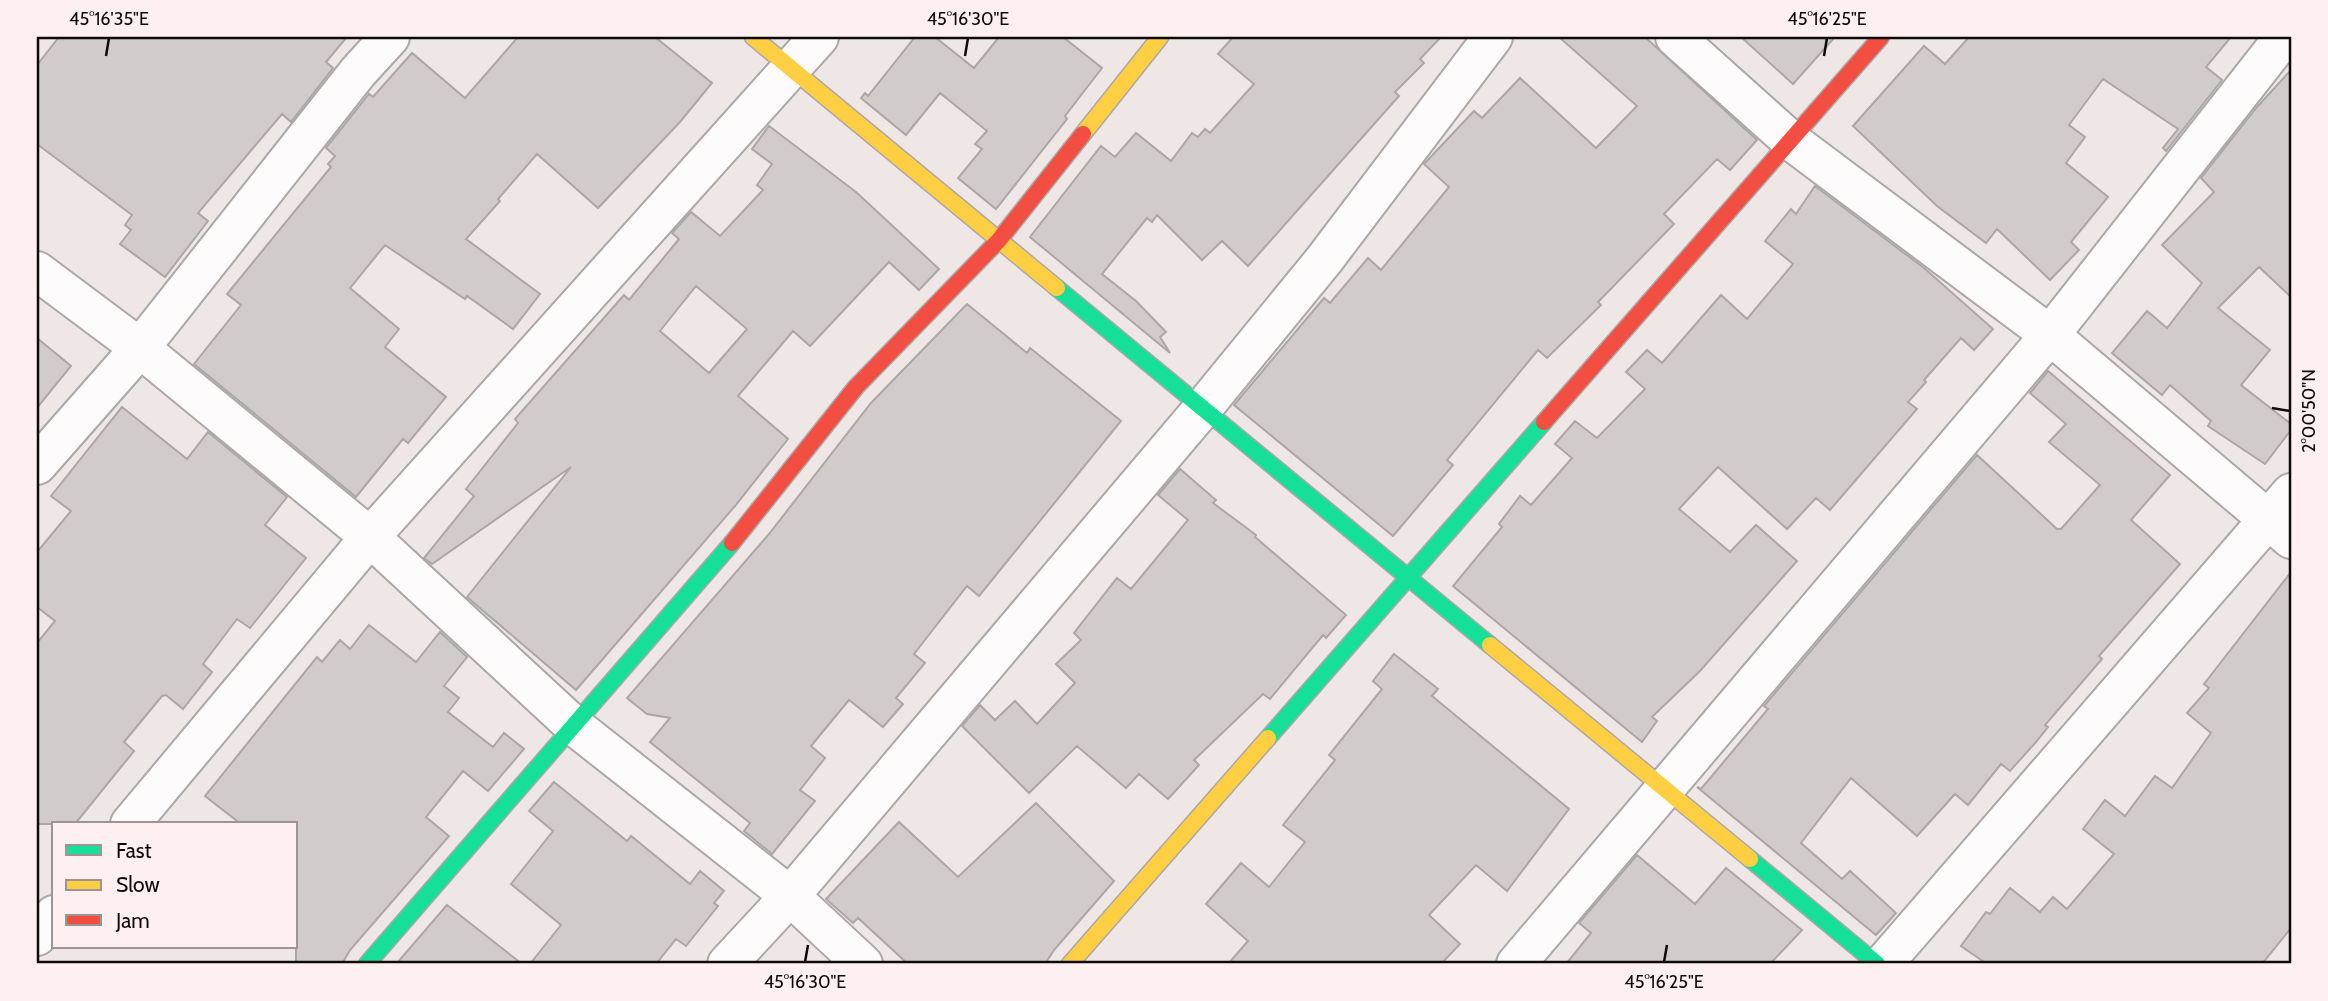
<svg xmlns="http://www.w3.org/2000/svg" width="2328" height="1001" font-family="Cabin,sans-serif">
  <style>
    .building { fill: #d2cbcb; stroke: #ada6a6; stroke-width: 2; fill-rule: evenodd }
    .lines { fill: none; stroke-linecap: round; stroke-linejoin: round }
    .street-casing { stroke: #aea7a7; stroke-width: 42 }
    .fast-casing { stroke: #aea7a7; stroke-width: 19 }
    .slow-casing { stroke: #aea7a7; stroke-width: 19 }
    .jam-casing { stroke: #aea7a7; stroke-width: 19 }
    .street { stroke: #fdfbfb; stroke-width: 38 }
    .fast { stroke: #16e098; stroke-width: 16 }
    .slow { stroke: #ffcf43; stroke-width: 16 }
    .jam { stroke: #f24e42; stroke-width: 16 }
    .ticks { fill: none; stroke: #100b0b; stroke-width: 2.5 }
    .neatline { fill: none; stroke: #100b0b; stroke-width: 2.5 }
    .ticks-label { font-size: 18px; text-anchor: middle; fill: #100b0b }
  </style>
  <rect width="100%" height="100%" fill="#efe6e6"/>
  <!-- building -->
  <path class="building" d="M59 37H347L326 62 333 68 291 122 282 114 198 213 208 221 165 277 120 244 131 230 125 225 132 215 37 144V65Z
    M518 37H655L712 83 680 122 598 208 537 154 498 199 500 201 466 239 540 294 513 329 467 296 465 299 385 245 350 288 399 329 385 347 446 397 408 443 403 439 356 497 194 364 241 305 227 294 331 167 328 164 335 156 326 148 369 94 373 97 412 53 465 98Z
    M915 37H935L974 68 999 37H1063L1102 68 1065 116 1067 119 996 209 958 178 982 149 975 144 987 131 940 93 906 135 861 98 865 93 868 96Z
    M1233 37H1441L1420 59 1424 63 1395 92 1399 96 1248 266 1222 241 1202 260 1157 215 1152 222 1147 218 1102 274 1136 301 1166 332 1160 337 1170 353 1030 237 1101 146 1115 157 1136 133 1171 161 1192 133 1198 137 1205 129 1210 133 1254 84 1218 54Z
    M1559 37H1645L1757 140 1730 170 1717 159 1664 214 1674 224 1598 302 1601 305 1547 358 1538 350 1447 460 1453 465 1393 536 1234 405 1324 298 1330 303 1368 258 1381 270 1449 187 1424 164 1474 111 1482 118 1520 78 1596 148 1637 106Z
    M1741 37H1835L1793 84Z
    M1969 37H2231L2206 67 2222 80 2166 151 2163 148 2178 129 2103 79 2069 125 2085 137 2066 163 2108 197 2071 242 2079 250 2050 280 1997 229 1986 243 1937 206 1853 126 1924 46 1945 64Z
    M2291 70V297L2259 267 2218 308 2270 350 2241 385 2291 424V430L2265 464 2208 426 2211 421 2170 385 2162 395 2112 353 2147 311 2167 328 2202 283 2162 245 2214 192 2201 178 2257 107Z
    M769 126 856 192 939 269 919 290 889 262 810 346 793 331 738 396 788 439 735 506 576 690 467 597 571 467 432 564 424 558 474 496 466 489 518 423 515 419 624 295 629 300 679 239 672 233 691 212 720 236 763 190 757 185 772 164 752 149ZM696 286 747 329 709 373 660 331Z
    M1815 186 1924 268 1993 329 1974 350 1961 338 1924 380 1926 382 1908 402 1917 409 1830 510 1816 498 1787 529 1718 467 1679 509 1730 552 1756 525 1797 561 1700 671 1652 717 1657 721 1642 742 1453 586 1502 527 1499 524 1520 496 1531 505 1572 458 1555 444 1575 421 1597 438 1645 389 1626 372 1647 350 1662 363 1721 295 1747 319 1793 264 1765 241 1791 209 1796 214Z
    M967 304 1027 353 1030 348 1121 421 979 596 967 586 914 654 925 663 896 698 903 704 883 727 849 700 811 746 825 758 800 790 815 801 772 854 744 831 750 823 650 742 670 718 647 714 627 698 769 534 871 403Z
    M37 338 71 366 37 408Z
    M2048 371 2170 475 2131 520 2180 564 2099 656 2102 659 2045 725 2048 727 2036 742 2010 771 2001 764 1968 805 1955 794 1917 836 1851 778 1801 843 1842 879 1850 871 1896 913 1876 935 1697 787 1701 789 1768 709 1764 706 1977 455 2057 529H2061L2100 485 2049 442 2066 424 2030 393Z
    M122 407 187 459 208 432 287 497 265 525 306 558 250 628 237 619 203 664 212 672 183 709 166 695 162 696 124 742 134 751 75 824H37V643L55 621 37 607V552L71 511 51 496Z
    M1180 469 1216 500 1213 503 1256 535 1255 537 1346 615 1326 638 1323 635 1270 699 1263 694 1194 760 1199 765 1168 799 1139 774 1126 788 1077 746 1029 793 962 726 980 705 995 720 1015 701 1037 724 1075 683 1056 664 1081 640 1074 633 1117 578 1131 589 1188 520 1158 495Z
    M2291 572V928L2262 964H1987L1961 946 1986 912 1990 914 2010 888 2040 912 2053 897 2067 909 2114 854 2083 829 2105 800 2125 816 2155 776 2172 788 2211 733 2187 713 2209 688 2204 684Z
    M369 625 416 662 440 632 467 657 444 686 459 698 448 712 493 747 504 733 524 749 488 791 463 771 426 817 449 836 350 950 342 964H296V824H241L205 796 317 657 322 662 340 640 350 649Z
    M1394 654 1438 689 1432 696 1569 809 1507 891 1476 865 1429 915 1460 944 1441 964H1228L1248 941 1206 904 1241 863 1269 887 1305 842 1283 825 1335 760 1329 755 1382 689 1373 681Z
    M554 782 627 841 631 836 690 884 700 871 724 891 714 903 718 906 686 946 676 939 656 964H530L561 925 511 884 553 831 529 811Z
    M1036 803 1114 881 1054 950 1045 964H908L858 918 853 923 826 899 899 822 958 877Z
    M1637 855 1695 904 1726 868 1802 930 1770 964H1566L1591 933 1579 923Z
    M447 905 522 964 397 963Z"/>
  <g class="lines">
    <defs>
      <path id="street" d="M1675 37 1790 140 2050 335 2291 539
        M37 271 140 348 370 537 573 725 790 896 863 964
        M37 465 140 348 358 72 390 37
        M130 824 370 537 819 37
        M37 936 54 915
        M727 964 790 896 1203 408 1324 260 1493 37
        M1516 964 2050 335 2284 37
        M1883 964 2291 493"/>
      <path id="fast" d="M1057 288 1490 645
        M1268 738 1544 422
        M1750 859 1877 964
        M367 964 732 543"/>
      <path id="slow" d="M753 37 1057 288
        M1083 134 1160 37
        M1490 645 1750 859
        M1070 964 1268 738"/>
      <path id="jam" d="M1544 422 1881 37
        M732 543 856 387 999 240 1083 134"/>
    </defs>
    <!-- street casing -->
    <use href="#street" class="street-casing"/>
    <!-- fast casing -->
    <use href="#fast" class="fast-casing"/>
    <!-- slow casing -->
    <use href="#slow" class="slow-casing"/>
    <!-- jam casing -->
    <use href="#jam" class="jam-casing"/>
    <!-- street -->
    <use href="#street" class="street"/>
    <!-- fast -->
    <use href="#fast" class="fast"/>
    <!-- slow -->
    <use href="#slow" class="slow"/>
    <!-- jam -->
    <use href="#jam" class="jam"/>
  </g>
  <!-- ticks -->
  <path class="ticks" d="M106 56 109 38M965 56 968 38M1824 56 1827 38M2272 408 2290 411M805 962 808 945M1664 962 1667 945"/>
  <!-- border -->
  <rect width="2328" height="1001" fill="none" stroke="#fef0f0" stroke-width="77"/>
  <!-- legend -->
  <rect x="52" y="822" width="245" height="126" fill="#fef0f0" stroke="#9f9494" stroke-width="2"/>
  <rect x="66" y="845" width="35" height="10" fill="#16e098" stroke="#9f9494" stroke-width="2"/>
  <text x="116" y="858" font-size="21" fill="#100b0b">Fast</text>
  <rect x="66" y="880" width="35" height="10" fill="#ffcf43" stroke="#9f9494" stroke-width="2"/>
  <text x="116" y="892" font-size="21" fill="#100b0b">Slow</text>
  <rect x="66" y="915" width="35" height="10" fill="#f24e42" stroke="#9f9494" stroke-width="2"/>
  <text x="116" y="928" font-size="21" fill="#100b0b">Jam</text>
  <rect x="38" y="38" width="2252" height="924" class="neatline"/>
  <g class="ticks-label">
    <text x="109" y="25">45°16'35"E</text>
    <text x="968" y="25">45°16'30"E</text>
    <text x="1827" y="25">45°16'25"E</text>
    <text transform="translate(2309 411) rotate(-90)" y="6">2°00'50"N</text>
    <text x="805" y="988">45°16'30"E</text>
    <text x="1664" y="988">45°16'25"E</text>
  </g>
</svg>
